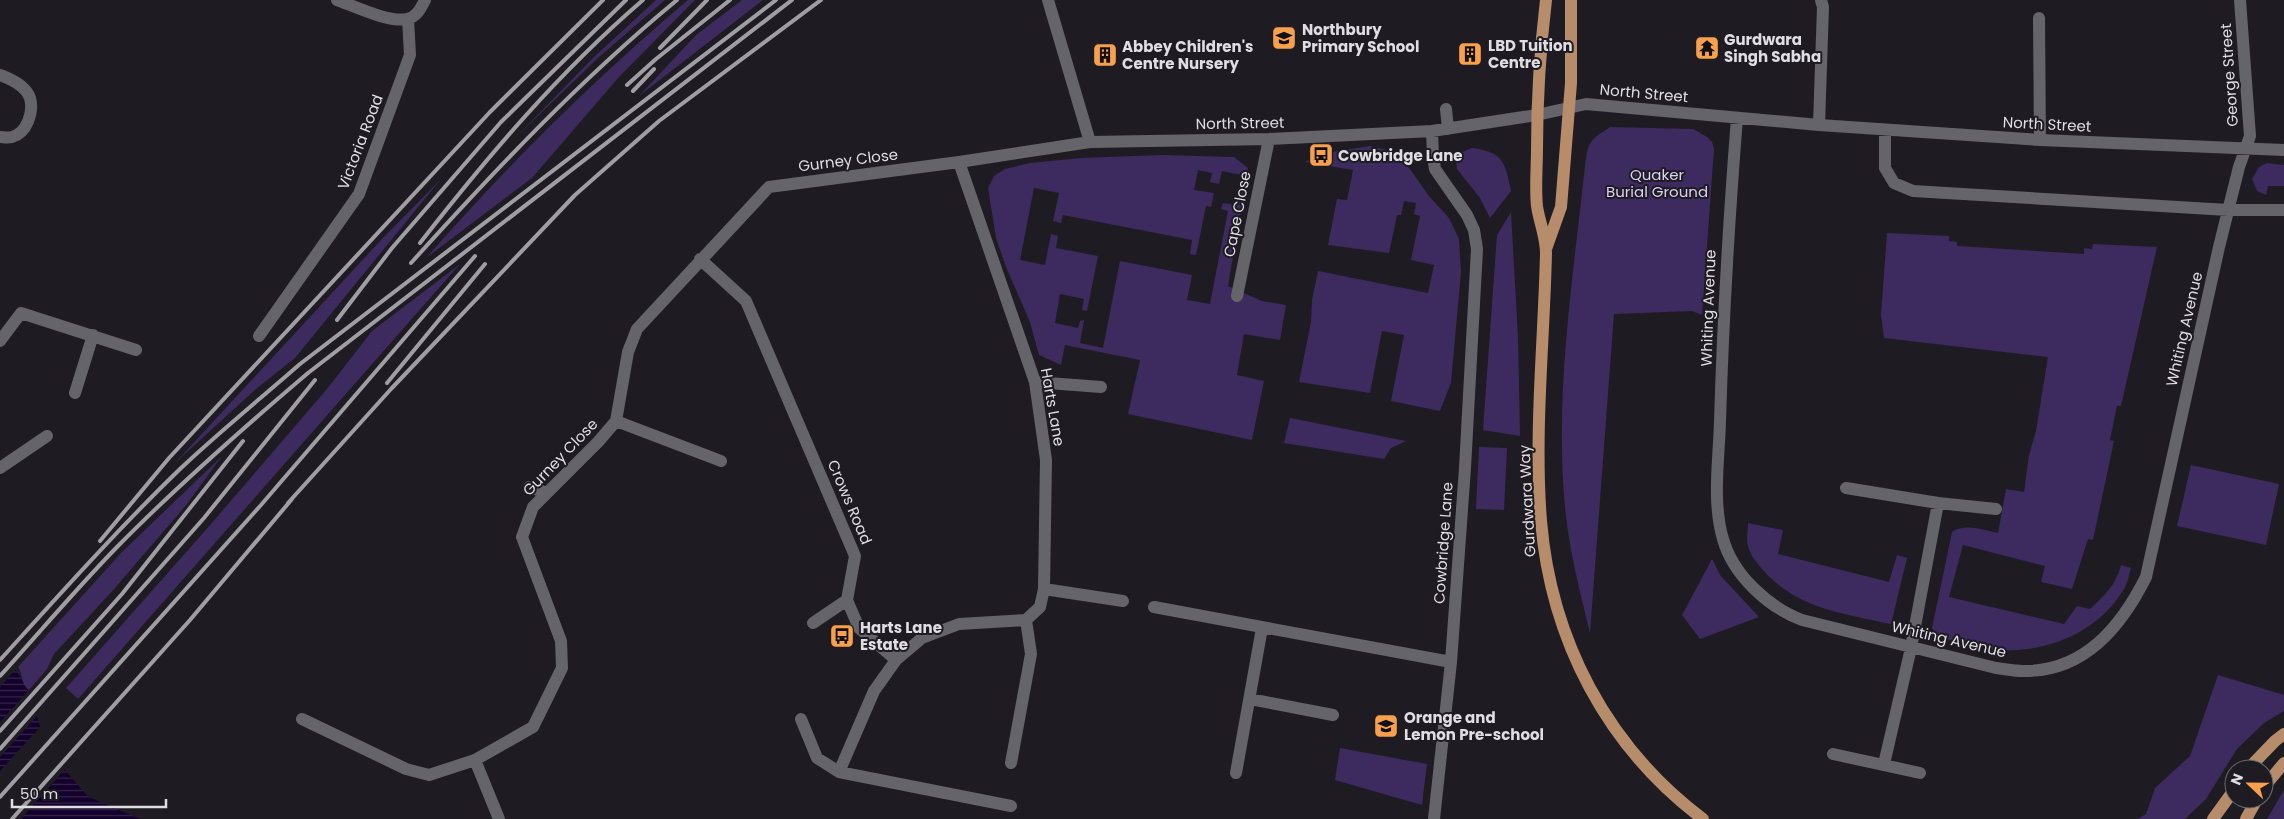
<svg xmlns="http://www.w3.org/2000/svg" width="2284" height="819" font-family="Poppins,sans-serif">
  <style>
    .green { fill: #3d2a5e; fill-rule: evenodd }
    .water { fill: url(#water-rules) }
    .pier { fill: #1e1c22 }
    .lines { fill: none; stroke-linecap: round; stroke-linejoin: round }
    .minor { stroke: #66646b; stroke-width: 12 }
    .major { stroke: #b68c6b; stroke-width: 12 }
    .rail { stroke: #a09ea3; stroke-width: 4 }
    .labels { text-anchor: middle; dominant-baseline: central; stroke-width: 4; stroke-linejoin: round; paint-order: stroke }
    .poi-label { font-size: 15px; font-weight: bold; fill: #dfdee2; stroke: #1e1c22; text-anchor: start }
    .street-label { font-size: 15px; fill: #dfdee2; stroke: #1e1c22 }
    .park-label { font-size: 15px; fill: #dbd0f7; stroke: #1e1c22 }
  </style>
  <defs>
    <pattern id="water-rules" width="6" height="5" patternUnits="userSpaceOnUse" patternTransform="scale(1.25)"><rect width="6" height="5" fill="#13002c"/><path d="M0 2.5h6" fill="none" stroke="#35254a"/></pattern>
  </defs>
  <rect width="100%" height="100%" fill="#1e1c22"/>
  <!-- green -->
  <path class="green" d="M656 0H665L598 58 516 137 595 56Z
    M688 0H695L618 78 532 178 426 258C508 165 593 80 688 0Z
    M742 0H763L639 96 696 35Z
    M1610 127 1693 129 1707 137 1712 142 1714 149 1702 315 1692 311 1614 314 1590 633C1580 592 1569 550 1565 507 1554 391 1574 272 1586 157 1590 137 1595 138 1610 127Z
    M1370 146 1387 150 1402 158 1429 196 1449 218 1459 239 1461 272 1451 383 1440 411 1391 401 1404 335 1382 331 1370 393 1299 382 1311 322 1312 300 1318 271 1428 293 1434 265 1411 260 1420 216 1414 214 1416 203 1404 201 1401 215H1397L1389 253 1328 245 1337 199 1347 200 1353 170 1305 162 1325 153Z
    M1472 148C1504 152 1505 163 1511 191L1490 218 1480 198 1457 169 1456 159 1460 153Z
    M1161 155 1234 157 1248 168 1228 286 1262 301 1286 305 1280 340 1244 334 1237 375 1264 381 1252 440 1128 414 1140 360 1065 345 1061 365 1039 355 1030 322 1006 267 996 238 988 188 994 176 1005 169 1030 163 1081 158ZM1198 170 1212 173 1210 182 1219 184 1222 171 1242 175 1236 205 1223 203 1221 209 1228 211 1210 304 1187 300 1192 275 1120 261 1103 348 1080 343 1084 320 1080 321 1078 328 1055 323 1060 294 1084 299 1082 310 1087 311 1098 256 1056 248 1058 236 1051 234 1045 265 1020 260 1034 188 1059 193 1053 221 1061 223 1063 215 1192 240 1190 254 1196 255 1206 206 1211 207 1214 193 1194 190Z
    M2267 163 2284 165V186H2268L2266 195 2257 191 2252 179 2259 167Z
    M441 179 295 358 256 389 175 463 381 240Z
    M1511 212 1518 337 1520 436 1483 430 1497 235Z
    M1887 233 1949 236V241L1957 242V246L2084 254V248L2092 249 2093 244 2157 247 2121 406H2117L2110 440 2114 441 2093 540 2088 539 2072 589 2041 582 2045 566 1963 545 1949 597 2064 624 2077 606 2090 609C2105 595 2116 585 2121 565L2131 568C2129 574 2128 583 2124 589 2098 633 2045 654 1995 650 1987 649 1978 646 1969 644 1956 641 1939 640 1932 628L1952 532C1965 523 1983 530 1998 533L2006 489 2024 492 2029 455 2036 431 2048 357 1884 338 1881 315Z
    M460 264 78 699 66 688 211 524 327 389 372 331Z
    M1290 418 1406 441 1391 448 1384 459 1284 443Z
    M1479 447 1507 448 1504 510 1476 509Z
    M222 456 187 504 115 588 54 654 47 669 29 690C20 684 24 675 18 667L121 553Z
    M2191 465 2279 484 2266 545 2177 526Z
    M1748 523 1783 530 1778 554 1889 582 1897 555 1907 558 1891 624C1842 613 1797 609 1762 569 1757 563 1750 555 1748 546 1746 540 1748 530 1748 523Z
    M1712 559 1720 575 1759 617 1700 639 1682 615Z
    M2218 675 2284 695V711L2264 723 2237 749 2206 799 2185 819H2138L2146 814 2155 788 2190 756Z
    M1340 748 1427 764 1422 805 1335 780Z
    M2284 790V819H2267Z"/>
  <!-- water -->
  <path class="water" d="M0 653 14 666 30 695 41 729 66 771 81 789 89 797 140 819H18L0 774Z"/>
  <!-- pier -->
  <path class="pier" d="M0 650 9 656 18 667 0 687Z
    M30 689 40 713 0 757V722Z
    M43 724 67 767 21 819H16L0 779V771Z"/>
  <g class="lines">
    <!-- minor -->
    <path class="minor" d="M337 0C354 6 389 23 407 19 417 17 421 8 425 0
      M1048 0 1090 142
      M2039 18 2040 140
      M0 75C11 79 26 86 30 98 34 112 27 133 12 137 8 138 3 137 0 137
      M1446 109 1448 129
      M1737 118C1729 219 1723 320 1720 421 1719 459 1712 502 1723 539 1733 575 1768 607 1802 620L1996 668C2005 669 2014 671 2023 671 2084 672 2121 627 2146 577L2219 247 2239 167 2250 136 2240 0
      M1819 125 1823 7 1821 0
      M1885 130V168L1894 183 1913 191 2228 210H2284
      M1432 131 1433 156 1435 169 1467 215 1474 230 1477 249 1465 468 1451 662 1434 819
      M959 162 1035 382 1046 460 1044 589 1040 607 1026 620
      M700 259 746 301 855 556 847 600 859 628 896 660 922 638 959 624 1026 620
      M1237 296 1269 139
      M259 336 359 194 410 55 408 19
      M0 341 21 313 136 350
      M1035 382 1101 387
      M75 393 93 335
      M616 421 721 461
      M0 468 47 436
      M529 487 547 493
      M1846 488 1938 503 1996 509
      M1044 589 1123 601
      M1154 607 1451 662
      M813 623 847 600
      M1250 699 1333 715
      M302 719 406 769 429 775 475 760 533 727 562 668 561 641 522 537 533 507 598 442 616 421 628 352 637 329 769 187 959 162 1090 142 1269 139 1432 131 1537 115 1586 104 1819 125 2040 140 2284 150
      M801 719 817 758 839 772 1011 806
      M1833 754 1920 773
      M475 760 499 819
      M1011 763 1031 654 1026 620
      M1884 764 1911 648 1938 503
      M839 772 874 691 896 660
      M1236 773 1262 628"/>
    <!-- major -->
    <path class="major" d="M1546 0C1540 50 1537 99 1537 149 1537 167 1535 187 1537 206 1539 221 1546 237 1546 253 1544 342 1534 432 1541 521 1551 640 1607 747 1703 819
      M1546 249 1561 207 1571 83V0
      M2248 769 2275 741 2284 734
      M2264 787 2284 763
      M2213 819 2234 790
      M2246 819 2257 799"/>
    <!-- rail -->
    <path class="rail" d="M660 48 707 0
      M627 85 656 59 730 0
      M633 91 654 69
      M420 243C488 156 559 72 643 0
      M411 263C495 170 580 80 677 0
      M337 320 392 248 501 122 626 0
      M387 383 485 264
      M288 503 391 389 575 195 659 121 821 0
      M100 541 169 458 490 112 603 0
      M0 660C59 595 117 530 180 469 218 433 260 399 300 364L776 0
      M0 676C39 633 77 588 117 547 178 485 242 429 308 373L792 0
      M0 731 122 594 243 441
      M0 749 204 518 315 380
      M0 797 261 505 475 256
      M12 819 190 620 292 499"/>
  </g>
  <!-- icons -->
  <defs>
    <symbol id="school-square" viewBox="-11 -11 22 22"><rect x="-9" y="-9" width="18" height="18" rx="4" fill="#f9a04c" stroke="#1e1c22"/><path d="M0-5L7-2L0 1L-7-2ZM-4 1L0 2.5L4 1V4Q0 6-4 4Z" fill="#111"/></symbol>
    <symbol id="temple-square" viewBox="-11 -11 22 22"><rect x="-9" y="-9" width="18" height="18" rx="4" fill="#f9a04c" stroke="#1e1c22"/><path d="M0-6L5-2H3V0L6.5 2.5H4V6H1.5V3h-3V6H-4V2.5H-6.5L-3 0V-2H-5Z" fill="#111"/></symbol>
    <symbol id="building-square" viewBox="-11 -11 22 22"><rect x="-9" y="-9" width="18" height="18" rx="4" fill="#f9a04c" stroke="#1e1c22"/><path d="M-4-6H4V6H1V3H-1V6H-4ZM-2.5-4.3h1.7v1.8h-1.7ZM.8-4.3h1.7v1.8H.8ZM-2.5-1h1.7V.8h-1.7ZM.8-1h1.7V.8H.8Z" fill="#111"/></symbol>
    <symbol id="bus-square" viewBox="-11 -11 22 22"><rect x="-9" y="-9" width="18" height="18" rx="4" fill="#f9a04c" stroke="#1e1c22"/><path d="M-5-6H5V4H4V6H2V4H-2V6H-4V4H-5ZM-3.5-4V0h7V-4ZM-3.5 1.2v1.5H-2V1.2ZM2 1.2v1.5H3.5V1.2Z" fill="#111"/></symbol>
  </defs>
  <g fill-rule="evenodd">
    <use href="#school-square" x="1270" y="24" width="28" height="28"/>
    <use href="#temple-square" x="1693" y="34" width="28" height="28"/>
    <use href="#building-square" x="1456" y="40" width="28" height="28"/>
    <use href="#building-square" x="1091" y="41" width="28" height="28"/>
    <use href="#bus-square" x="1307" y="141" width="28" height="28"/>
    <use href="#bus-square" x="828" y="622" width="28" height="28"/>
    <use href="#school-square" x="1372" y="712" width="28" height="28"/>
  </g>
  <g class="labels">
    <!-- poi labels -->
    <g class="poi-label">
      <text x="1302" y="29">Northbury<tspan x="1302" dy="17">Primary School</tspan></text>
      <text x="1724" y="39">Gurdwara<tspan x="1724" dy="17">Singh Sabha</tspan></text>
      <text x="1488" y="45">LBD Tuition<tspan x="1488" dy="17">Centre</tspan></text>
      <text x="1122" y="46">Abbey Children's<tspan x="1122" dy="17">Centre Nursery</tspan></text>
      <text x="1338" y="155">Cowbridge Lane</text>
      <text x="860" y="627">Harts Lane<tspan x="860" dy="17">Estate</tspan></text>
      <text x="1404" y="717">Orange and<tspan x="1404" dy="17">Lemon Pre-school</tspan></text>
    </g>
    <!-- street labels -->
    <g class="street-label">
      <text transform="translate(2229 75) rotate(-94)">George Street</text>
      <text transform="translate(1644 93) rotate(5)">North Street</text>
      <text transform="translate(1240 123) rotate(-1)">North Street</text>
      <text transform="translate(2047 124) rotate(3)">North Street</text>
      <text transform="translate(360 142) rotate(-69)">Victoria Road</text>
      <text transform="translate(848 160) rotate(-7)">Gurney Close</text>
      <text transform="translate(1237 214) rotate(-79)">Cape Close</text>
      <text transform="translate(1708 308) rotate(-88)">Whiting Avenue</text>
      <text transform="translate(2184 329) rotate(-77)">Whiting Avenue</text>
      <text transform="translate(1053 407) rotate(80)">Harts Lane</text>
      <text transform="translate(560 457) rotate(-46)">Gurney Close</text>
      <text transform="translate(1527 501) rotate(-93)">Gurdwara Way</text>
      <text transform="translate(850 502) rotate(67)">Crows Road</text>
      <text transform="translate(1443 543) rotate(-86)">Cowbridge Lane</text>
      <text transform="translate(1949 639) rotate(13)">Whiting Avenue</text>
    </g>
    <!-- park labels -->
    <g class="park-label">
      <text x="1657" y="174">Quaker<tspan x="1657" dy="17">Burial Ground</tspan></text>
    </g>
  </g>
  <!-- north arrow -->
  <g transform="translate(2249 784) rotate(292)"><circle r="24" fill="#1e1c22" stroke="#6b6a6f"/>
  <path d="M0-4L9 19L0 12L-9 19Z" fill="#f9a04c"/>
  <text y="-8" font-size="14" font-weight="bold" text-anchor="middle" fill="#dfdee2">N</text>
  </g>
  <!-- scale -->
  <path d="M12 799v8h154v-8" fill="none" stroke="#dfdee2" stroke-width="2.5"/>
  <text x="20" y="799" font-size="15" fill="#dfdee2" stroke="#1e1c22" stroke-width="4" paint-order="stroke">50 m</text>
</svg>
